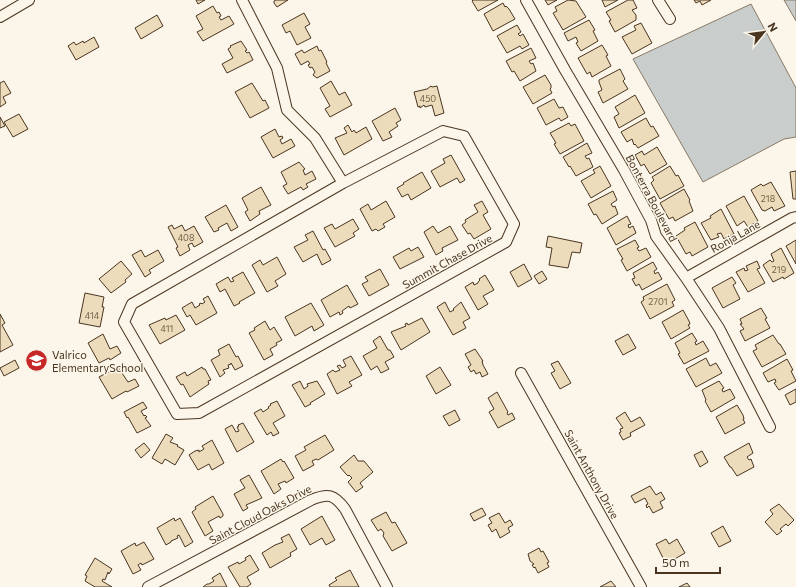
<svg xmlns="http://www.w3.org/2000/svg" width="796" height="587" font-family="Commissioner,sans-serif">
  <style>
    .water { fill: #c9cecd; stroke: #887966 }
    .building { fill: #ecdcbc; stroke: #4a3520 }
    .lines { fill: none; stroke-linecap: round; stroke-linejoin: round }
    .minor-casing { stroke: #4a3520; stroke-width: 12 }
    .minor { stroke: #fbf6e9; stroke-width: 10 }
    .labels { text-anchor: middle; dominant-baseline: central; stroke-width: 3; stroke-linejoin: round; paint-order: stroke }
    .number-label { font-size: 9px; fill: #725f47 }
    .street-label { font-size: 11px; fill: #4a3520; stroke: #fbf6e9 }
    .poi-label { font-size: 11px; fill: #4a3520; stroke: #fbf6e9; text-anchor: start }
  </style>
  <rect width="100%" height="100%" fill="#fbf6e9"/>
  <!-- water -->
  <path class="water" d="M784 0H796V21Z
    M751 4 796 88V137L784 139 703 182 633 59Z"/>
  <!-- building -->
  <path class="building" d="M196 0H205L198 4Z
    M276 0H288L277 7 274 3V1Z
    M473 0H498L478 11 472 1Z
    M545 0H557L548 5Z
    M568 0 576 1 586 17 563 30 553 13 557 11 555 7Z
    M602 0H618L605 7Z
    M628 0H633L637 8 632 10 636 15V20L615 32 609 21 611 20 606 12Z
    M694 0H711L702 5 700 1 696 3Z
    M503 3 505 7 506 6 509 9 515 19 493 31 484 14Z
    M213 6 217 13 219 12 221 16 219 17 221 20 229 16 234 24 203 41 197 32 203 29 196 16Z
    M304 13 310 24 305 27 311 38 297 45 290 31 286 33 282 25Z
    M157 15 163 26 141 39 135 28Z
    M589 20 595 30 593 31 598 41 581 51 576 43 578 42 576 37 568 41 564 33Z
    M641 23 652 43 632 54 622 37 636 30 634 26Z
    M517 25 521 32 518 34 520 36 523 34 529 45 522 49 520 46 507 53 497 36Z
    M94 37 99 47 76 60 68 46 74 42 76 45 83 41 84 43Z
    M241 41 247 50 245 51 247 53 249 52 253 60 227 73 222 64 233 58 228 49 231 47 230 46Z
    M602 45 608 55 606 56 611 66 592 77 590 72 587 74 578 58Z
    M317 46 319 51 321 50 327 62 326 63 330 71 317 78 313 75 315 72 312 67 310 68 308 65 310 64 308 61 301 65 295 54 302 50 304 53Z
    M531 48 536 58 529 61 531 64 533 63 536 71 520 81 514 71 512 72 506 61Z
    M620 69 625 79 623 81 628 89 603 103 598 92 602 90 599 82V80Z
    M545 75 551 85V88L550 89 552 93 533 104 523 87Z
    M4 81 11 93 3 97 6 103 0 107V83Z
    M331 81 339 95 345 92 352 105 330 117 325 109 330 106 320 88Z
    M252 83 263 101 265 100 269 108 250 118 235 92Z
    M431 86 432 87 437 86 444 113 435 116 432 105 425 107 424 105 420 108V106L418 107 414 92 427 89Z
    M635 95 645 113 619 128 614 117 619 114 615 107Z
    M554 99 559 108 563 107 568 117 561 121 559 118 546 125 537 108Z
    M395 108 401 120 396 123 398 126 389 132 392 137 383 141 372 121Z
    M19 114 28 129 13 137 4 122Z
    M0 117 5 126 0 128Z
    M646 118 651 127 653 126 659 136 638 148 635 144 634 145 632 139 627 142 621 132Z
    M569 123 571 126 575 124 584 141 560 154 554 144 556 143 550 133Z
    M348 125 352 132 354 130 356 133 366 127 372 139 344 155 335 138 347 133 344 128Z
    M275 129 279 137 282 136 283 138 280 140 282 144 291 139 295 146 273 158 261 137Z
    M587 143 592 153 585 156 587 159 589 158 593 167 576 176 570 166 569 167 563 157Z
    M657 147 667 164 650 174 644 164 641 166 635 155 642 151 644 155Z
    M451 155 465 180 460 183 457 178 440 187 431 171 445 163 443 159Z
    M299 162 305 169 303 170 305 175 312 171 316 179 306 184 308 187 303 190 301 187 288 194 283 186 287 184 281 172Z
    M600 166 611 186 591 198 581 181 595 173 593 170Z
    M670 166 676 176 678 175 684 186 660 199 651 183 654 180 652 177Z
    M796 171V199H793L790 172Z
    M422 172 431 188 411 200 408 194 402 197 397 188 404 184 403 183Z
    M771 182 785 206 774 211 772 207 765 211 762 210 751 190 761 184 763 186Z
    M261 187 271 205 259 211 260 214 250 221 245 212 248 210 242 198Z
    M684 189 690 200 689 201 693 211 675 221 673 217 669 219 660 203Z
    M613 191 617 200 611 204 613 207 615 206 618 214 602 224 596 214 594 215 588 204Z
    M744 196 758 221 748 227 744 221 737 226 726 206Z
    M386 201 395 217 383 224 385 227 378 231 376 229 372 231 360 209 368 204 371 210Z
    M482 201 488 212 483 215 491 229 474 239 470 233 468 234 462 225 466 222 465 220 478 212 474 205Z
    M226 205 238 227 231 231 227 223 218 228 219 230 214 232 205 217Z
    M721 209 734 234 724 239 721 233 717 234 719 237 711 240 701 223 711 218 710 216Z
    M627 216 631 224 628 225 629 228 633 226 636 233 616 245 607 228Z
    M353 219 359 229 353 233 355 236 335 247 324 228 332 224 335 229Z
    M695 222 708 247 692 256 690 252 686 254 676 236 685 230 684 228Z
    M172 225 174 229 182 225 185 231 194 226 203 242 194 247 192 243 188 245 190 250 180 256 176 248 178 247 168 227Z
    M433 226 438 233 450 226 458 240 442 248 443 251 436 255 424 232Z
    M313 231 323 250 325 249 331 260 322 265 317 254 303 262 294 247 308 240 305 235Z
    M548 236 582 243 580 253 572 252 568 268 549 265 552 248 546 247Z
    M635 240 639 247 637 248 639 251 646 248 651 257 627 271 621 260 623 259 617 249Z
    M796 240V264L786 246Z
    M418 247 424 257 400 269 393 257 409 248 411 251Z
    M781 248 794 273 784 279 783 277 773 282 763 265 770 260 772 262 774 261 771 254Z
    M141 250 145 257 158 250 164 261 149 270 151 273 145 277 132 255Z
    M277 257 286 274 275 281 278 286 267 292 252 265 260 260 263 265Z
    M121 261 132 274 125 280 126 282 111 293 99 279Z
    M757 261 760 268 757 269 765 283 748 292 736 272 744 268 745 271 748 270 746 266Z
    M653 262 657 269 654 271 655 274 658 272 662 279 642 290 639 284 636 286 632 279 635 278 633 273Z
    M524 264 532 279 518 287 510 272Z
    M380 269 389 285 369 296 362 284 368 281 365 277Z
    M542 271 547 279 539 284 534 276Z
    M243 272 255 293 239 302 240 303 234 306 225 289 220 292 216 284 228 277 231 282 234 281 232 278Z
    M485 275 494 290 483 296 488 304 478 310 465 287 473 282 474 285 478 283V282L480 280 479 279Z
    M732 277 736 283 733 285 740 299 723 308 712 288Z
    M667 284 675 300 672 302 674 306 650 319 641 302 644 300 643 297Z
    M347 285 358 304 350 308 349 306 342 311 343 313 340 315 339 312 330 317 321 300Z
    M85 293 104 297 102 307H104L100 327 79 323Z
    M208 296 217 313 196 325 190 315 187 317 182 308 192 302 195 308 200 305 199 304 201 303 202 304 205 302 203 299Z
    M445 302 450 312 454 310 453 309 461 302 470 318 463 322 466 328 453 335 437 307Z
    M311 303 324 325 314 331 312 326 295 336 285 317Z
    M761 308 767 318 765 319 770 328 745 341 740 331 744 329 740 324H742L740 319Z
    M683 310 689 321 690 324 688 325 690 328 671 339 662 322Z
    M0 314 5 323 2 325 13 345 0 352Z
    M176 315 185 330 160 344 149 325 165 318 166 320Z
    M422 318 430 332 401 350 391 332 406 326 405 324 407 323 408 325Z
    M265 321 270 330 274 327 282 340 276 343 277 345 270 349 273 355 264 360 249 333 255 330 254 328Z
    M692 333 697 341 695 342 696 345 703 341 709 351 684 364 678 354 680 353 675 343Z
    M103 334 110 349 117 346 121 353 110 360 109 358 99 363 88 343Z
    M628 334 636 348 623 355 615 341Z
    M773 335 779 344H780L786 354 762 367 753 351 757 349 755 345Z
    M380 336 388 350H390L394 357 385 362 389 369 381 373 377 366 371 370 363 356 377 348 373 341Z
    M229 344 236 357 238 356 243 366 235 370 231 363V364L228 365 229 368 223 370 225 373 220 377 211 360 220 355 218 350Z
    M475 349 483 361H482L483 365 488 374 482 377 480 372 476 374 474 370 471 372 468 367 471 365 465 354Z
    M351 356 362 375 349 382 352 386 337 394 327 374 333 370 335 372 340 370 337 366 340 365 342 368 346 366 343 360Z
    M706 358 710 366 716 363 722 373 696 387 686 369Z
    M787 359 793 370 791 371 796 381 779 390 774 383 776 382 775 379 768 382 763 373Z
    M15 360 19 368 4 376 0 368Z
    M558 361 571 383 560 389 551 373 555 371 551 364Z
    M118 367 128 382 135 379 139 386 127 392 126 391 112 399 99 377Z
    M202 367 203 369H205L211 380 208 381 209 384 190 397 183 384 181 385 176 377 185 372 187 376Z
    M440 367 451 385 436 394 426 376Z
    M300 381 304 389 308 386 307 384 317 381 325 394 310 403 311 404 305 407 292 385Z
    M719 381 724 388 722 389 723 392 730 389 735 398 711 412 705 401 706 400 702 390Z
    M796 389V402L790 405 785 395Z
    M497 392 508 412 507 413 508 415 512 413 515 419 498 428 489 412 494 409 488 398Z
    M277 401 285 416 273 423 279 433 273 436 271 432 267 435 254 413 261 409 263 412 269 408 268 407 271 405 270 404Z
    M143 402 147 408 141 411 144 416 145 415 147 417 145 418 151 426 137 433 128 417 127 418 124 412Z
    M737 405 743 415 744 419H743L745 423 725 434 716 417Z
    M455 410 460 420 449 426 443 416Z
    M625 412 631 422 640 417 645 425 630 433 631 436 623 440 619 433 621 432 620 429 623 428 616 418Z
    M243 423 254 442 237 452 225 429 232 425 236 432 239 431 237 427 239 426 238 425Z
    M166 434 173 438 170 442 178 445 177 446 184 450 175 465 165 459 162 464 152 458Z
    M325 435 334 450 318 460 316 459 312 461 314 465 303 471 295 456 306 450 304 447Z
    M212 440 224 463 212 470 209 464 198 470 189 455 195 451 199 450V452L204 449 202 446Z
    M144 443 150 450 141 458 135 450Z
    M749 443 753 453 747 457 749 460 751 459 754 467 737 476 731 467H730L724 457Z
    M702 451 708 462 700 467 694 455Z
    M354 455 358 461H364L373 472 360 483 363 487 356 492 348 482 352 478 349 475 348 476 346 474 340 467Z
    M281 459 283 462 284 461 294 478 286 483 285 481 278 484 281 489 274 494 261 471Z
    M249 475 262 498 246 505 248 508 243 511 234 494 245 488 240 480Z
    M650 486 656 495 661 492 665 499 660 502 663 508 653 513 649 506 647 508 646 505 648 504 645 498 635 503 631 496Z
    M213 496 223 514V516L220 518 219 516 208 522 213 531 205 536 192 512 196 509 195 507Z
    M779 504 794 520 788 526 786 524 780 529 782 531 777 535 765 522 773 514 770 510Z
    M482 508 486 515 474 521 470 514Z
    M386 512 392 523 395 522 407 543 392 551 383 536 384 533 381 529 378 531 371 520Z
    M499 513 505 523 510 520 513 525 508 528 510 532 500 538 496 529 492 532 488 525 492 523 489 518Z
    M322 516 335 540 326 545 322 538 310 545 301 529Z
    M174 518 175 521 180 518 193 542 185 547 179 535 177 536 178 538 171 541V542L166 545 157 528Z
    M723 526 731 541 719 547 711 533Z
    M289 534 297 549 290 553 291 556 270 568 262 553 275 545 283 542 281 538Z
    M666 539 669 544 677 539 685 553 666 564 656 544Z
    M144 542 154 559 142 565 141 563 138 565 141 570 133 574 121 551 135 543 136 546Z
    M539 548 541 552 543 551 549 562 547 563 549 567 538 573 535 567 534 568 532 565 534 564 530 561 528 554Z
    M250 555 259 570 247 577 251 584 247 587H240L228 567 238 562 239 564 246 560 245 558Z
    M95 558 112 569 109 574 108 572 105 580 103 579 102 581 112 587H95L85 581 87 576 85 575Z
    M350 570 359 587H330L329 585 337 580 335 578Z
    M220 573 227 587H203L207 584H209L214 581 212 578Z
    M611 581 616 587H600Z
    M687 583 690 587H679Z"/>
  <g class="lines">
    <defs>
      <path id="minor" d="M242 0 277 68 287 110 315 138 343 183
        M526 0 565 70 624 170 651 220 656 236 686 278 719 328 770 427
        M658 0 670 19
        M0 17 29 0
        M443 131 464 136 514 224 506 242 199 413 177 414 124 322 132 304 343 183Z
        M686 278 792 218 796 217
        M521 373 641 587
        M148 587 311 500C328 493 334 494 345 509L387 587"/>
    </defs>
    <!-- minor casing -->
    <use href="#minor" class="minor-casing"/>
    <!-- minor -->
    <use href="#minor" class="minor"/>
  </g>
  <!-- icons -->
  <defs>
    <symbol id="school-disc" viewBox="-11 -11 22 22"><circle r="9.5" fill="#c62828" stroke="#fbf6e9"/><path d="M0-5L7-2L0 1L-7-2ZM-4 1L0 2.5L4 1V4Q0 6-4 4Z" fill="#fff"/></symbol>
  </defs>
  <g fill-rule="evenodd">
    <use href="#school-disc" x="24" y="348" width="25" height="25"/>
  </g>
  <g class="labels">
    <!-- number labels -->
    <g class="number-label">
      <text x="428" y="98">450</text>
      <text x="768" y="198">218</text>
      <text x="186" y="237">408</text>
      <text x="779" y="269">219</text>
      <text x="658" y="301">2701</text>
      <text x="92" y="315">414</text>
      <text x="167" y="328">411</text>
    </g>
    <!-- street labels -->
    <g class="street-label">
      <text transform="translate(652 198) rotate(62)">Bonterra Boulevard</text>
      <text transform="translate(735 236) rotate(-29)">Ronja Lane</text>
      <text transform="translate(447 261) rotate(-29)">Summit Chase Drive</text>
      <text transform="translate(592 474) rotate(61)">Saint Anthony Drive</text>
      <text transform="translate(260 514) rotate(-28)">Saint Cloud Oaks Drive</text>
    </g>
    <!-- poi labels -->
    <g class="poi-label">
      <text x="52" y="354">Valrico<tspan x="52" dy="13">ElementarySchool</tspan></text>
    </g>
  </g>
  <!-- north arrow -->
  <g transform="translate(764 32) rotate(61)" stroke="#fbf6e9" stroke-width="3" paint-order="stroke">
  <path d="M0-3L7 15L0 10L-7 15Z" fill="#4a3520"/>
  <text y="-6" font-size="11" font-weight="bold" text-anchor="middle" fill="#4a3520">N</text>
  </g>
  <!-- scale -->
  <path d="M656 567v6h64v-6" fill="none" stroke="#4a3520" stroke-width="2"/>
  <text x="662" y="567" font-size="12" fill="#4a3520" stroke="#fbf6e9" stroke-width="3" paint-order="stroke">50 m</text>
</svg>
